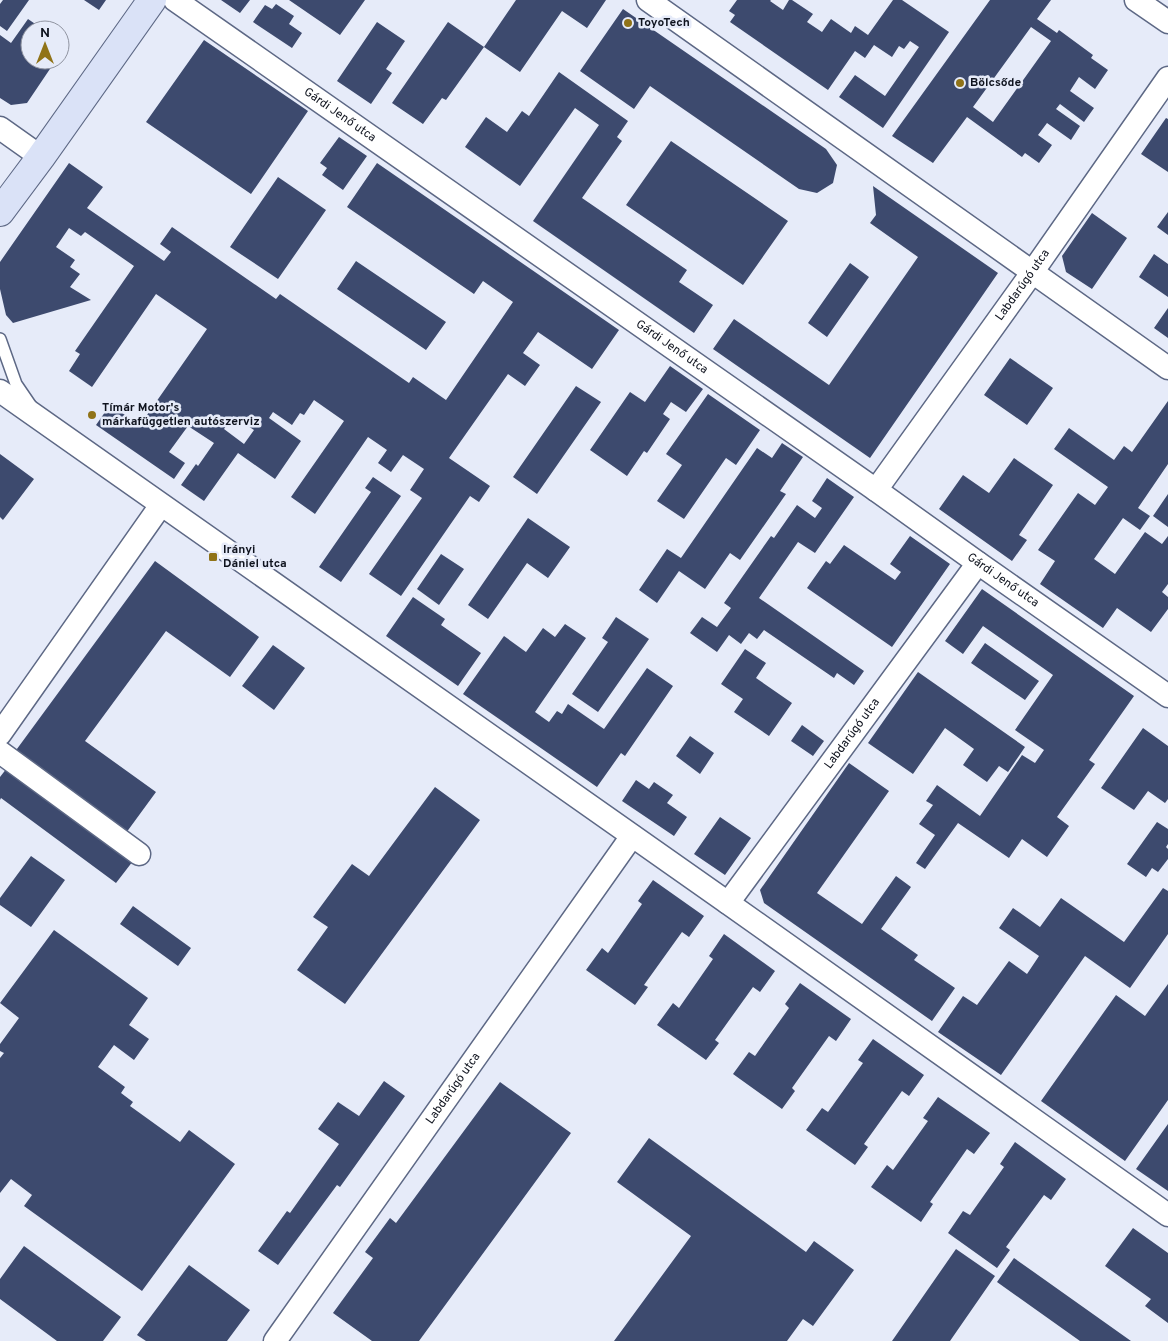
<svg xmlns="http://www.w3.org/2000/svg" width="1168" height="1341" font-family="Overpass,sans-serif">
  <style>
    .building { fill: #3d4a6e; fill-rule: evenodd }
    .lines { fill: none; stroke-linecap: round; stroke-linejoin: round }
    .lane-casing { stroke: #5d6885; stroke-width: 14 }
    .street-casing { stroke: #5d6885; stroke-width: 25 }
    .secondary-casing { stroke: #5d6885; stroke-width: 30 }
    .lane { stroke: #fff; stroke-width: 11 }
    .street { stroke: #fff; stroke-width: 22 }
    .secondary { stroke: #dae2f7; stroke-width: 28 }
    .poi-dot { fill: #907318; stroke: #e6ebf9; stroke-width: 2 }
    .labels { text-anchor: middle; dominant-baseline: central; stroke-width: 5; stroke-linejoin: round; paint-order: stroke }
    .poi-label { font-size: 12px; font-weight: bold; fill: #0e121d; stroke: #e6ebf9; text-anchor: start }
    .street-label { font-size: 12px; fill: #0e121d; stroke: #e6ebf9 }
  </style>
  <rect width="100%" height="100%" fill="#e6ebf9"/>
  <!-- building -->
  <path class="building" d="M3 0H29L7 31 0 26V4Z
    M84 0H106L99 10Z
    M221 0H250L240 13Z
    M289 0H365L340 35Z
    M516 0H606L587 28 562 11 520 72 484 47Z
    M737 0H771L770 1 783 10 789 0H792L813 14 807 22 822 32 831 19 851 33 855 26 868 35 893 0H902L949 32 883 128 839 97 855 75 885 96 919 47 910 41 904 49 899 46 892 57 874 45 865 58 855 51 828 90 730 22 735 15 729 11Z
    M990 0H1051L1037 19 1057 33 1059 30 1093 55 1091 58 1108 70 1095 89 1079 77 1070 91 1094 108 1084 122 1060 104 1056 109 1080 126 1071 140 1047 123 1038 135 1052 145 1039 163 1025 153 1022 157 967 117 933 163 892 136ZM1031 27 1051 41 993 122 973 107Z
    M276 4 294 16 289 24 302 33 292 48 253 22 265 5 272 9Z
    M623 9 826 149 837 165 833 183 817 193 799 189 650 86 634 109 580 71Z
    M28 19 44 30H30V60H56L27 103 11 105 0 98V35L11 43Z
    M377 22 405 41 386 69 392 73 371 104 337 81Z
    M448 22 484 47 446 100 442 98 423 124 392 103Z
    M204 40 308 111 251 194 146 122Z
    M60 41 66 45 60 55Z
    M559 72 628 121 617 137 622 141 582 198 687 270 679 282 713 305 694 333 533 221 599 125 575 108 520 186 465 147 486 117 507 132 522 111 529 116Z
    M1166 118 1168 119V172L1141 154Z
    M339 137 367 156 343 190 322 175 327 168 320 163Z
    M671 141 788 221 743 285 626 205Z
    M69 163 103 187 87 208 164 261 171 252 160 244 172 227 276 299 280 294 409 383 413 377 446 400 513 302 483 281 474 294 347 207 377 163 619 330 592 369 538 332 523 353 540 365 525 386 508 374 449 458 490 486 479 502 470 496 401 596 369 574 422 498 410 490 424 469 403 455 391 472 378 463 387 450 368 437 315 514 291 497 344 421 314 400 304 415 300 413 292 425 273 412 269 418 301 441 275 479 238 453 204 501 181 485 196 464 198 466 214 443 188 426 169 452 185 463 174 479 96 425 110 405 140 425 207 329 156 294 92 387 69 371 80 354 75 351 134 266 85 232 81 236 69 228 56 247 75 260 70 267 80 274 70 287 91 300 13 323 6 315 0 289V262ZM233 416 254 430 244 444 224 429Z
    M278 177 326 210 278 279 230 247Z
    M873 186 998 273 870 458 713 349 734 319 829 385 918 257 870 223 876 215Z
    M1168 212V235L1157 227Z
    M1092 213 1127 238 1092 289 1066 272 1062 256Z
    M1154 254 1168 264V297L1139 277Z
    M356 261 446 322 426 350 337 289Z
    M850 263 869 277 827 337 808 323Z
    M1168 308V338L1154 328Z
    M1010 358 1053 388 1027 425 984 395Z
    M670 366 703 389 686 412 671 402 663 414 670 419 647 453 644 451 627 476 590 450 630 392 645 402Z
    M576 386 601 402 537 494 513 477Z
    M708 394 760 430 736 465 726 458 684 519 657 501 682 465 666 454Z
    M1168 401V464L1138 508 1150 516 1140 530 1123 518 1094 559 1115 574 1145 532 1162 544 1168 536V584L1162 592 1168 597V609L1151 632 1117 608 1103 628 1040 584 1055 561 1038 550 1078 493 1095 505 1108 487 1054 449 1069 428 1114 460 1124 446 1132 452Z
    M782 443 803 457 780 491 786 494 740 560 730 553 705 589 679 571 657 603 639 590 667 549 681 558 757 448 772 458Z
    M0 454 34 479 3 520 0 517Z
    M1014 458 1053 485 1019 535 1027 540 1012 561 939 509 963 475 989 493Z
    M373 477 401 496 341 582 319 567 371 492 365 488Z
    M827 478 854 497 815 553 798 542 759 598 864 671 854 685 837 673 834 678 764 630 757 639 749 633 741 644 729 635 717 652 690 633 702 617 717 627 731 608 724 603 771 536 774 538 797 505 815 518 822 508 812 501Z
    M1168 494V527L1153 516Z
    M528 518 570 547 548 578 527 563 488 619 468 605Z
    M910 536 950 564 892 647 807 588 826 561 830 564 844 545 895 580 901 572 890 564Z
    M441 554 464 569 439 605 417 589Z
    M155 561 259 637 230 677 166 631 85 741 156 792 126 833 14 753Z
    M982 589 1134 696 1089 760 1095 764 1057 817 1069 826 1047 857 1022 839 1009 858 958 823 925 869 916 863 935 835 919 824 933 805 926 801 937 785 980 816 1022 755 1035 763 1044 750 1015 730 1053 675 983 626 963 654 945 641Z
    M413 597 445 619 441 625 481 653 458 686 386 636Z
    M616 617 649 639 598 712 572 694 608 642 602 638Z
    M565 624 586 638 535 712 549 722 557 711 562 714 568 704 604 729 647 668 673 686 625 756 621 753 597 787 463 694 504 636 526 652 543 628 555 637Z
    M985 643 1039 681 1025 700 971 663Z
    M273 645 305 668 274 710 242 686Z
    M745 649 766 663 756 678 792 703 769 736 734 712 743 699 721 684Z
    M918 672 1025 747 1008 772 999 766 987 782 963 765 974 749 945 728 913 774 868 743Z
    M802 725 824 741 813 756 791 741Z
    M1143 728 1168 746V799L1165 803 1148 791 1134 810 1101 788Z
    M690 736 714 753 700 774 676 756Z
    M849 763 889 791 817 893 862 924 896 876 911 887 881 929 918 955 914 960 955 988 932 1021 764 903 760 890Z
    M7 768 133 861 116 883 1 798 0 800V777Z
    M636 780 649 789 654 782 673 795 667 803 687 817 674 836 622 801Z
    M435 787 480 820 345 1004 297 970 328 927 313 917 352 864 369 876Z
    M720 817 751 838 725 875 694 854Z
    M1157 822 1168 829V844L1166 847 1168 849V859L1158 872 1152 868 1146 877 1127 864Z
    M31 856 65 880 31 927 0 905V898Z
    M653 880 704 916 689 937 682 932 644 985 648 987 635 1005 586 970 602 948 608 953 642 904 638 901Z
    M1163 888 1168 891V934L1130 988 1085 956 1001 1075 938 1032 963 996 977 1005 1009 961 1027 974 1039 956 999 928 1013 908 1040 927 1061 898 1124 942Z
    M133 906 191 948 178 966 120 924Z
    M54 930 148 998 129 1025 149 1039 134 1060 114 1045 98 1067 125 1087 121 1093 133 1102 130 1106 180 1142 189 1130 235 1164 142 1291 24 1206 32 1195 11 1179 0 1193V1058L4 1053 0 1051V1044L19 1018 0 1003Z
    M724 934 775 971 760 992 753 987 715 1040 719 1043 706 1060 657 1025 673 1003 679 1008 713 959 709 956Z
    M800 983 851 1019 836 1041 829 1036 792 1088 795 1091 782 1109 733 1074 749 1052 755 1056 789 1008 785 1004Z
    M1168 984V1100L1125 1161 1041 1101 1116 995 1145 1016Z
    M873 1039 924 1075 909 1096 902 1091 864 1144 868 1147 855 1165 806 1130 822 1108 828 1112 863 1063 858 1060Z
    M384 1081 405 1096 340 1187 337 1185 278 1265 258 1251 287 1211 290 1213 339 1144 318 1129 338 1102 359 1116Z
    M500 1082 571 1133 419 1341H372L333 1313 373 1258 365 1252 390 1218 396 1223Z
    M938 1097 990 1133 974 1154 967 1149 930 1202 933 1204 921 1222 871 1187 887 1165 893 1170 928 1121 923 1118Z
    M1168 1124V1191L1136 1169Z
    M649 1138 806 1252 814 1241 854 1270 813 1326 803 1319 787 1341H614L691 1236 617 1182Z
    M1015 1142 1066 1179 1051 1200 1044 1195 1006 1247 1010 1250 997 1268 948 1233 963 1211 970 1215 1004 1167 1000 1164Z
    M1133 1228 1168 1253V1323L1145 1306 1151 1299 1105 1266Z
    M24 1246 121 1317 103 1341H57L0 1299V1279Z
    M956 1249 995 1276 950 1341H892Z
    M1014 1258 1131 1341H1080L997 1282Z
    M189 1265 250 1310 227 1341H146L137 1335Z"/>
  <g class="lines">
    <defs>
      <path id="lane" d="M0 339 16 384 31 406"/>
      <g id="street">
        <path id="s1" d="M175 0 876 490 978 563 1168 696"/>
        <path d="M648 0 1168 368"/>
        <path d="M1136 0 1168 22"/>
        <path d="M0 128 41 157"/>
        <path d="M0 391 728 903 1168 1215"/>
        <path id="s2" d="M876 490 1024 284 1168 78"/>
        <path d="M0 734 161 505"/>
        <path d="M0 752 139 854"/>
        <path id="s3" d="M728 903 978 563"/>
        <path id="s4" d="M275 1341 632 836"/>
      </g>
      <path id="secondary" d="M0 212 41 157 152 0"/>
    </defs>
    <!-- lane casing -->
    <use href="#lane" class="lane-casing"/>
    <!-- street casing -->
    <use href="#street" class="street-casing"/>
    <!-- secondary casing -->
    <use href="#secondary" class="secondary-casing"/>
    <!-- lane -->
    <use href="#lane" class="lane"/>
    <!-- street -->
    <use href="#street" class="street"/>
    <!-- secondary -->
    <use href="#secondary" class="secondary"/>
  </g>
  <!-- markers -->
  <g class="poi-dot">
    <circle cx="628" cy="23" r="5"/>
    <circle cx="960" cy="83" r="5"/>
    <circle cx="92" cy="415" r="5"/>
    <rect x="208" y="552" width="10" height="10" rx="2.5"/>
  </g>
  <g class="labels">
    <!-- poi labels -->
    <g class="poi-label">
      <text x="638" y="23">ToyoTech</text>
      <text x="970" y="83">Bölcsőde</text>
      <text x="102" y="408">Tímár Motor's<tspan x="102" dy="14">márkafüggetlen autószerviz</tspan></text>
      <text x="223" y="550">Irányi<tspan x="223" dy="14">Dániel utca</tspan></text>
    </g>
    <!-- street labels -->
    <g class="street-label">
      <text stroke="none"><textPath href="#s1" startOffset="201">Gárdi Jenő utca</textPath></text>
      <text stroke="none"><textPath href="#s2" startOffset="252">Labdarúgó utca</textPath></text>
      <text stroke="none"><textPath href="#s1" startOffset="606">Gárdi Jenő utca</textPath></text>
      <text stroke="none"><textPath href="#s1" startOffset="1011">Gárdi Jenő utca</textPath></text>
      <text stroke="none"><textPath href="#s3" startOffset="210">Labdarúgó utca</textPath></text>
      <text stroke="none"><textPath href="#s4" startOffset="309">Labdarúgó utca</textPath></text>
    </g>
  </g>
  <!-- north arrow -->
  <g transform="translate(45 45)"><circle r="24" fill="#e6ebf9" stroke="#9094a1"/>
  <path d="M0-4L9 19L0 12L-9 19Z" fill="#907318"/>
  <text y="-8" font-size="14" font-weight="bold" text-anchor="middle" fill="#0e121d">N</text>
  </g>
</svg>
